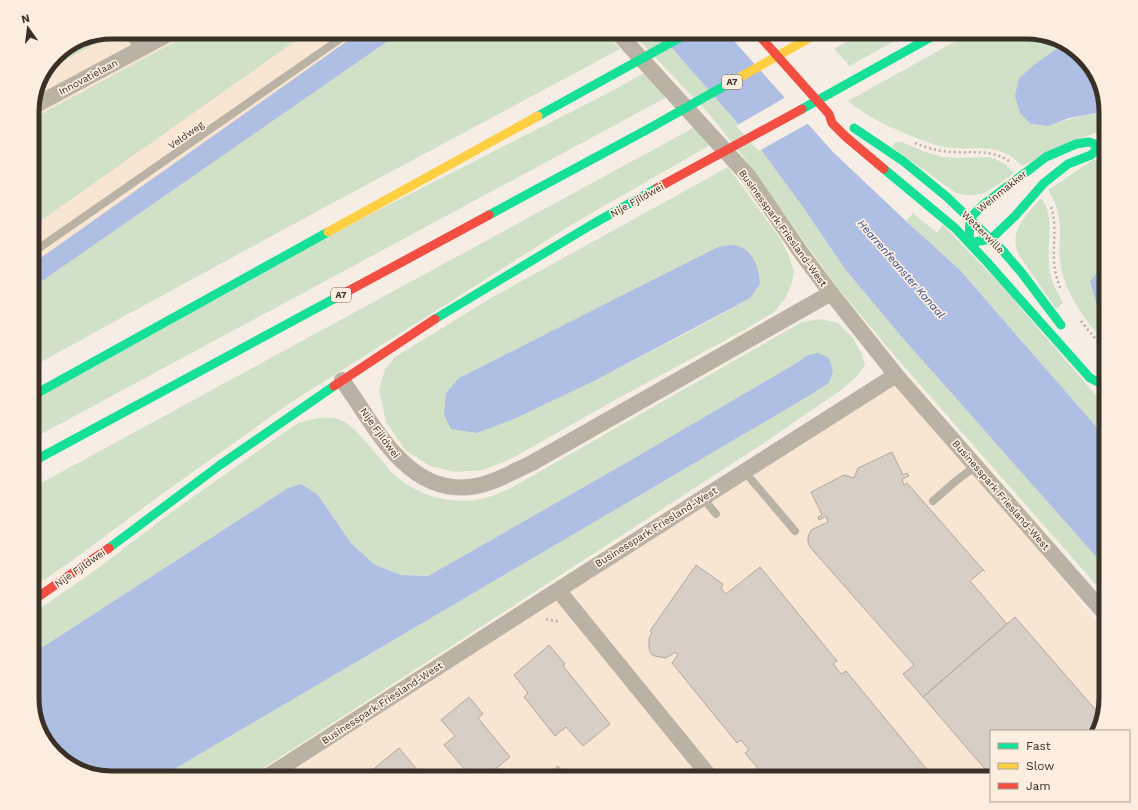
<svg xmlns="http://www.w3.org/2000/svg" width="1138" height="810" font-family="'Work Sans',sans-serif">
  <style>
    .built { fill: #f9e6d2 }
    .green { fill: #d0e1c8; fill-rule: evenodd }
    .water { fill: #afbfe3 }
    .pier { fill: #f6eee5 }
    .building { fill: #d7cfc6; stroke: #b0a8a0 }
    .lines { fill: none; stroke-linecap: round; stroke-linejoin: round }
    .path { stroke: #b6afa4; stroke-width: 2.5; stroke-dasharray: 2 3; stroke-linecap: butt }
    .lane { stroke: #bab2a4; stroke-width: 8 }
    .street { stroke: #bab2a4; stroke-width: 16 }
    .fast { stroke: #16e098; stroke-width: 9 }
    .slow { stroke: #ffcf43; stroke-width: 9 }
    .jam { stroke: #f24e42; stroke-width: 9 }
    .labels { text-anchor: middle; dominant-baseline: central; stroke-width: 3.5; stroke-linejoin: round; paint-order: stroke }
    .shield { fill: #fceedf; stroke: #74695e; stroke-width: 1 }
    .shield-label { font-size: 9px; font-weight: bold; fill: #393027 }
    .street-label { font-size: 10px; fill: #393027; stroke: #fceedf }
    .water-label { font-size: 11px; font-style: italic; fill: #334f93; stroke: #fceedf }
    .rim { fill: none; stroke: #393027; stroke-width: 5 }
  </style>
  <rect width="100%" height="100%" fill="#f6eee5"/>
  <!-- built -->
  <path class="built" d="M112 32H398L32 292V107L40 77 59 52 82 38Z
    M896 375 1106 633V698L1095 731H991V778H265Z"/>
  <!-- green -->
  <path class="green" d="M112 32H117L45 71 59 52 82 38Z
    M193 32H308L32 227V119Z
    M401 32H603L620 49 325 207 110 324 32 367V288Z
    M631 32H658L761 150 803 207 845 269 901 336 1106 568V596L900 362 837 287 745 159 710 115Z
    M864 32H910L850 66 834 49Z
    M972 32H1026L1065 45C1048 54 1033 66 1019 78L1049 126C1068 119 1086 114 1106 113V132L1094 133 1022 166C997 140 975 152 944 147 931 144 919 139 907 134 883 124 868 117 848 101Z
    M644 73 667 97 32 439V401L367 216 608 93Z
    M695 127 710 145 571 225 290 403 162 494 73 560 32 588V488Z
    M895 142H902L923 151 942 157 959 158 989 157 995 159 1005 164 1014 173C1006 178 990 191 981 194 973 196 964 195 956 193L892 147Z
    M1106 158V262L1090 281 1097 307 1106 318V345C1086 320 1064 294 1060 261 1058 247 1062 232 1059 218 1058 208 1053 198 1048 190L1093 160Z
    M728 167 780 238 788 254 794 271 792 283 785 299 774 312 746 329 615 400 509 460 483 470 455 472 430 466 405 450 386 422 379 390 385 369 395 357 491 298ZM718 247 750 298C717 318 682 335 648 353 592 382 536 410 477 433L459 378 591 311Z
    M1041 198C1043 201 1046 205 1047 209 1053 229 1046 251 1050 272 1052 283 1058 293 1063 303L1056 309 1019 255C1007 231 1027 215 1041 198Z
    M913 213 937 233 943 225 1001 285 1106 407V438L960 270 906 221Z
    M821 319 838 323 852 337 862 354 865 365 856 377 841 390 764 443 248 778H159L807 397 829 383 808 355 793 365 631 460 428 576 401 575 375 565 351 543 318 495 288 488 32 654V614L97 569 173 511 298 423C312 419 329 414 343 421 355 427 370 447 379 457 386 466 394 475 402 481 428 500 462 506 492 496 498 494 503 491 509 489L802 322Z"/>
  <!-- water -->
  <path class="water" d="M360 32H401L32 288V264Z
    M658 32H726L833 152 906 221 960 270 1106 438V568L901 336 845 269 803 207 761 150Z
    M1065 45 1074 48 1098 77 1106 113H1097L1069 118 1049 126 1031 124 1020 113 1015 96 1019 78 1035 64 1055 50Z
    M730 245C734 245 740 246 743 248 755 255 759 271 760 284L750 298 730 309 596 380 514 419 477 433 451 429 444 415 446 393 459 378 591 311 718 247Z
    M1106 262V318L1097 307 1090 281Z
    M818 353 829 358 833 371 829 383 807 397 159 778H112L64 762 43 738 32 703V654L288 488 301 484 318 495 351 543 375 565 401 575 428 576 631 460 793 365 808 355Z"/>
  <!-- pier -->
  <path class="pier" d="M786 97 809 123 759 151 736 126Z"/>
  <!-- building -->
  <path class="building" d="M892 452 903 475 907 473 909 476 902 479 904 485 907 483 985 572 983 570 970 581 1007 624 923 697 903 674 914 665 810 547 808 542V537L811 530 828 522 826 516 819 520 818 517 822 515 811 492 844 475 854 478 858 468Z
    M696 565 723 584 721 588 726 594 760 567 837 661 833 664 841 674 846 671 934 778H766L745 753 749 750 741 740 737 743 672 663 678 655 675 652 671 655 665 658 655 656 651 654 649 649V638L652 633 650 631Z
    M1015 617 1100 715 1095 731H991V776L923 697Z
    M549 645 565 664 563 666 610 724 583 746 566 727 555 736 524 697 528 693 514 675Z
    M469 697 483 714 478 718 510 757 485 778H472L444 745 455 736 441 720Z
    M399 748 420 773 414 778H375L370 772Z
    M558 766 568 778H544Z"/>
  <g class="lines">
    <!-- path -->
    <path class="path" d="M915 143C926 148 938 151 951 152 971 153 991 149 1009 161
      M1051 207C1057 224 1053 242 1054 260 1054 270 1057 279 1060 288
      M1081 321 1106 352
      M546 619 560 622"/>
    <!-- lane -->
    <path class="lane" d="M32 253 350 32
      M744 471 795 531
      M703 498 716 514
      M933 501 957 480 976 466"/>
    <!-- street -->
    <path class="street" d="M131 32 144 47
      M617 32 749 177 802 254 831 293 896 375 1106 615
      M32 107 172 32
      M342 380C373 422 405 494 469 487 491 485 512 472 532 463L831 293
      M558 590 711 778
      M265 778 558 590 896 375"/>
    <!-- fast -->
    <path class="fast" d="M802 109 940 32
      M538 116 690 32
      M854 128 903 161 947 197 1002 250 1021 272 1061 325
      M1100 146 1091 155 1068 164 1044 183 1015 216 991 239 969 243 970 218 984 204 1046 157 1076 144 1089 142 1100 146H1106
      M884 169 955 228 987 262 1090 378 1102 384 1106 389
      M489 215 650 128 726 85
      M435 319 591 225 657 188
      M32 396 328 232
      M32 462 339 296
      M109 548 220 465 334 386"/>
    <!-- slow -->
    <path class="slow" d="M726 85 820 32
      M328 232 538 116"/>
    <!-- jam -->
    <path class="jam" d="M756 32 829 114 832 123 846 137 884 169
      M657 188 802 109
      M339 296 489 215
      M334 386 435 319
      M32 601 109 548"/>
  </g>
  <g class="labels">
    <!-- shield labels -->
    <g class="shield">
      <rect x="722" y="75" width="20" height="14" rx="3"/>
      <rect x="331" y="288" width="20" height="14" rx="3"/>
    </g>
    <g class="shield-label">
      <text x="732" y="82">A7</text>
      <text x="341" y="295">A7</text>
    </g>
    <!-- street labels -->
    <g class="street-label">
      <text transform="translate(88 77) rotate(-28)">Innovatielaan</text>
      <text transform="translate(186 135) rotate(-35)">Veldweg</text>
      <text transform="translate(1002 191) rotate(-39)">Weinmakker</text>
      <text transform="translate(637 200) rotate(-29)">Nije Fjildwei</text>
      <text transform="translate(783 228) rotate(54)">Businesspark Friesland-West</text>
      <text transform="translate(983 232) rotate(45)">Wetterwille</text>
      <text transform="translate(380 433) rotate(54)">Nije Fjildwei</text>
      <text transform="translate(1001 495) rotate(49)">Businesspark Friesland-West</text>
      <text transform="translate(656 527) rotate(-32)">Businesspark Friesland-West</text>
      <text transform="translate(80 568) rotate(-35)">Nije Fjildwei</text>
      <text transform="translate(382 703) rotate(-33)">Businesspark Friesland-West</text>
    </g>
    <!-- water labels -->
    <g class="water-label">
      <text transform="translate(901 269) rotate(49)">Hearrenfeanster Kanaal</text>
    </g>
  </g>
  <!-- crop -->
  <path d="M0 0H1138V810H0ZM112 39H1026A73 73 0 0 1 1099 112V698A73 73 0 0 1 1026 771H112A73 73 0 0 1 39 698V112A73 73 0 0 1 112 39Z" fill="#fceedf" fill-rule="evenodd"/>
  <path class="rim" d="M112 39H1026A73 73 0 0 1 1099 112V698A73 73 0 0 1 1026 771H112A73 73 0 0 1 39 698V112A73 73 0 0 1 112 39Z"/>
  <!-- legend -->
  <rect x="990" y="730" width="140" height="72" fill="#fceedf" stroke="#aea295"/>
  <rect x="998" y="743" width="20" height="6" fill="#16e098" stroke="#aea295"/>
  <text x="1026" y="750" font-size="12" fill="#393027">Fast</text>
  <rect x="998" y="763" width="20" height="6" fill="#ffcf43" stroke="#aea295"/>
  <text x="1026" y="770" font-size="12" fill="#393027">Slow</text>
  <rect x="998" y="783" width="20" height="6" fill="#f24e42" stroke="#aea295"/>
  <text x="1026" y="790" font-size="12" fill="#393027">Jam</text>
  <!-- north arrow -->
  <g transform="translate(28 28) rotate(346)" stroke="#fceedf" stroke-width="3" paint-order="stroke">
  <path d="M0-3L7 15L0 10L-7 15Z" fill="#393027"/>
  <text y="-6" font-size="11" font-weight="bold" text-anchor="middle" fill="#393027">N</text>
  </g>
</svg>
